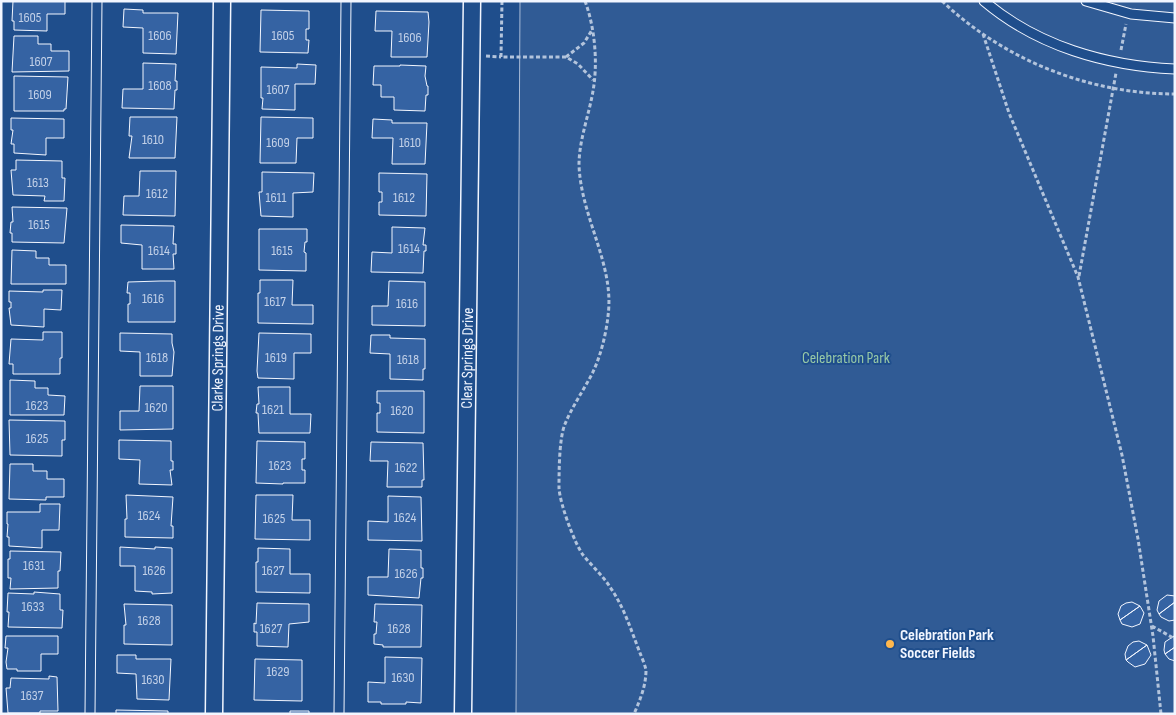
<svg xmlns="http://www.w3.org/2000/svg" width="1176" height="715" font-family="'Sofia Sans Condensed',sans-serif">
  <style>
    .green { fill: #305b95; stroke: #a8bbd7 }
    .building { fill: #3563a3; stroke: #f2f6ff }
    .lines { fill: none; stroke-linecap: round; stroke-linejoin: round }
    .service-casing { stroke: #f2f6ff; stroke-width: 11 }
    .minor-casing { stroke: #f2f6ff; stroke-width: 19 }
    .path { stroke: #b3c4dc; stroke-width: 3; stroke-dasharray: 4 2.5; stroke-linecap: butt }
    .service { stroke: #1f4e8c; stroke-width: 9 }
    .minor { stroke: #1f4e8c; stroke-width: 16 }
    .poi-dot { fill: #ffb74d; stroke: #1f4e8c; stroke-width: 2 }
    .labels { text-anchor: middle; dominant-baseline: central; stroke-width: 4; stroke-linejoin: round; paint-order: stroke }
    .number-label { font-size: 14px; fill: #c3d1e8 }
    .street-label { font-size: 16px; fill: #f2f6ff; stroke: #1f4e8c }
    .park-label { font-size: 16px; fill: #97c8a6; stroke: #1f4e8c }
    .poi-label { font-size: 16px; font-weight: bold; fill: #f2f6ff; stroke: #1f4e8c; text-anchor: start }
  </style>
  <rect width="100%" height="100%" fill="#1f4e8c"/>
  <!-- green -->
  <path class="green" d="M520 1H1175V714H516Z"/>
  <!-- building -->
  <path class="building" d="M13 1H65V14H47V31L14 30V21H12Z
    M124 9 143 10V13H178L176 54 143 53V28L123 27Z
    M261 10 309 11V29H306V40H309L308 53 260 52Z
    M376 11 428 12 429 22 427 57H391L392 31H375Z
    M14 36H38V44H51V51H69V71L12 72Z
    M143 63 176 64 175 81H177V90H175L174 109 122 108 123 89H143Z
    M297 64 316 65 315 84H295V110L262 109 263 98H261V67L297 68Z
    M400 65 426 66 425 76 427 86H428V95H426L425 111 394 110V97H381V85H373L374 66H400Z
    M14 76 68 77 66 109H64V111H14Z
    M130 117H177L175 158H129L132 136H129Z
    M261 117 313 118V138H297L296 163H260Z
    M11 118 64 119V138H46V155L14 153V144H11L13 130H11Z
    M373 119 392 120V123H427L425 164H392L393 138H372Z
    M16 160 62 161V178H65L64 201H44L45 196 13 195 11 170H16Z
    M140 171H176L175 216 123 215 124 196H139Z
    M262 172 314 173 313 192 293 193V217L261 216 259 192H262Z
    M379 173 427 174 426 216 379 215V202H382V192H379Z
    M12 207 67 208 64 243 12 242V233H10L11 222H13Z
    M121 225 174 226 173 244H176V254H173L174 269H142V245L121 243Z
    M392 227 425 228 423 245H426V251H424L423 273 371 272 372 252 392 253Z
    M259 229H307V242H305L304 252 306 253V271L259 270Z
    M12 250 36 251V258H49V265H66V284H11Z
    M260 280H293L292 305H313V324L258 323V293H260Z
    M160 281H175V322H128V304H130V293H127L128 282Z
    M389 281 425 282V326L372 325V306H388Z
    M43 290H62L61 310 44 309V327L11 325 9 308H11V302H9V291L43 292Z
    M43 332H62V358H60V374H13V364H9L11 339 43 340Z
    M120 333 172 334V343L174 352 172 376H140V352L120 351Z
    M259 333 311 334V353H294V379L258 378 257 371Z
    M371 335H390V338L425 339V369H423V380L390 379V354L370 353Z
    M10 380 35 381V388H48V395L65 396 64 415H10Z
    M140 386H173V429L120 430V411H139Z
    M258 387H290V414H311L310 433H259L258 413H256L257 404H259Z
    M377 391H424V433L377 432V413H380V403H377Z
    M9 420 65 421V440H62V456L10 455Z
    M119 440 171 441V461H173V470H170L172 485 139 484 140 460 119 459Z
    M257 441 305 442V459H302V470H305V483H283V484L256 483Z
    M371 442 423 443 424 480H422V487H387L388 461H370Z
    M10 464H33V471H47V479H64V497H46V500L9 499Z
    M126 495 173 497 171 526H173V538L125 537V519H127Z
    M256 495H293L292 520H310V540L255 539Z
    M388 496 421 497 422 541 368 540V521L388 522Z
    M40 504H60L59 530H42V548L9 546V537H7L8 524H7V512H40Z
    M120 547 155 549V547L172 548V593L152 594V592L135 591V566H120Z
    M258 548 290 549V574H310V593L256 592V562H258Z
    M389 549 421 550V568H423V578H421L419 598 368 595V577H388Z
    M10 551 61 552 60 571H58V588L10 589 11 578H8V559H10Z
    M34 592 60 594V610H63L62 628 8 627 9 612H7L8 593 34 594Z
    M1167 595 1175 596V602L1159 614 1157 610 1159 601Z
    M1132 602 1140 606 1120 620 1118 614 1121 606 1126 603Z
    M1175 602V620L1169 621 1161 617 1159 614Z
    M257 603 309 604V622L289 624 288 647 257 646V632H254V623L256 624Z
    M124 604 172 605V645L124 644V625H126Z
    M375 604 422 605 421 647H383V645L374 644V634H376L377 622H374Z
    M1140 606 1144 613 1140 624 1132 627 1122 624 1120 620Z
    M6 636H58V654H41V671H17V669H7L6 662 8 648H5Z
    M1174 636 1175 647 1165 654 1164 650 1165 642Z
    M1139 641 1147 645 1126 660 1125 654 1128 646 1133 642Z
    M1147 645 1151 655 1145 664 1135 667 1128 662 1126 660Z
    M1175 647V661L1169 659 1165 654Z
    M117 655H136V659H171L169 700 137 699 136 674 117 673Z
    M385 657 422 658 421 703 406 702V704H381V702H368V682L385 683Z
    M255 659 302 660V701L254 700Z
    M49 676 57 677 58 711H40V713H8L6 688H10L11 678 49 679Z
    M116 710 168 711V714H116Z
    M290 711H309V714H290Z"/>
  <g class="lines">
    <defs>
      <path id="service" d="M984 1C1037 46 1106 66 1175 69
        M1086 1 1131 14 1175 18
        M90 714 97 1
        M339 714 346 1"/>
      <g id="minor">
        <path id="s1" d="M214 714 222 1"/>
        <path id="s2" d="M463 714 472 1"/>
      </g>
    </defs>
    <!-- service casing -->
    <use href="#service" class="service-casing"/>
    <!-- minor casing -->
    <use href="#minor" class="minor-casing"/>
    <!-- path -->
    <path class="path" d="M502 1 501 57H566L578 64 593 80
      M585 1C595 28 598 63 593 91 589 115 579 140 579 165 581 218 615 265 608 316 606 335 600 358 592 374 583 391 572 407 565 424 559 438 559 473 559 488 560 504 574 542 583 555 592 566 603 576 610 587 624 607 631 630 640 653 642 658 645 665 646 670 646 686 640 700 634 714
      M942 1C1004 60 1089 94 1175 94
      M983 34 1009 113 1078 277 1122 455 1138 539 1153 636 1161 714
      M1121 50 1126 24
      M486 56 501 57
      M566 57 584 43 592 30
      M1079 276 1116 73
      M1152 626 1175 639"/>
    <!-- service -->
    <use href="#service" class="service"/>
    <!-- minor -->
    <use href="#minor" class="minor"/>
  </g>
  <!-- markers -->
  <circle class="poi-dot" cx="890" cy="644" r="5"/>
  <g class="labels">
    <!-- number labels -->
    <g class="number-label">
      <text x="30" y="17">1605</text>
      <text x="160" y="35">1606</text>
      <text x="283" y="35">1605</text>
      <text x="410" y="37">1606</text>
      <text x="41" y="61">1607</text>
      <text x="160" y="85">1608</text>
      <text x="278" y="89">1607</text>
      <text x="40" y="94">1609</text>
      <text x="153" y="139">1610</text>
      <text x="278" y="142">1609</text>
      <text x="410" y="142">1610</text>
      <text x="38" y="182">1613</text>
      <text x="157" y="193">1612</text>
      <text x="276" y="197">1611</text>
      <text x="404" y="197">1612</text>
      <text x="39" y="224">1615</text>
      <text x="409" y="248">1614</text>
      <text x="159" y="250">1614</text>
      <text x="282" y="250">1615</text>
      <text x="153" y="298">1616</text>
      <text x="275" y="301">1617</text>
      <text x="407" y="303">1616</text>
      <text x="157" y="357">1618</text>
      <text x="276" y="357">1619</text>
      <text x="408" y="359">1618</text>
      <text x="37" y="405">1623</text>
      <text x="156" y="407">1620</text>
      <text x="273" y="409">1621</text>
      <text x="402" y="410">1620</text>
      <text x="37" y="438">1625</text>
      <text x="280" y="465">1623</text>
      <text x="406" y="467">1622</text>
      <text x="149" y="515">1624</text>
      <text x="405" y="517">1624</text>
      <text x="274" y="518">1625</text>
      <text x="34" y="565">1631</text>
      <text x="154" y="570">1626</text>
      <text x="273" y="570">1627</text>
      <text x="406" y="573">1626</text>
      <text x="33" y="606">1633</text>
      <text x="149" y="620">1628</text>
      <text x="271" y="628">1627</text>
      <text x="399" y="628">1628</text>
      <text x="278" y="671">1629</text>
      <text x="403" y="677">1630</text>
      <text x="153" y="679">1630</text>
      <text x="32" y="695">1637</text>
    </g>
    <!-- street labels -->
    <g class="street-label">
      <text stroke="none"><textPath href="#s1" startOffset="356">Clarke Springs Drive</textPath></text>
      <text stroke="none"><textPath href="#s2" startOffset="356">Clear Springs Drive</textPath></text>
    </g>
    <!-- park labels -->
    <g class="park-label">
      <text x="846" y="358">Celebration Park</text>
    </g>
    <!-- poi labels -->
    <g class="poi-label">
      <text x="900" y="635">Celebration Park<tspan x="900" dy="18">Soccer Fields</tspan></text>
    </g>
  </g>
  <!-- border -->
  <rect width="1176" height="715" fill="none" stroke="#f2f6ff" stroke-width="5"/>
</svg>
